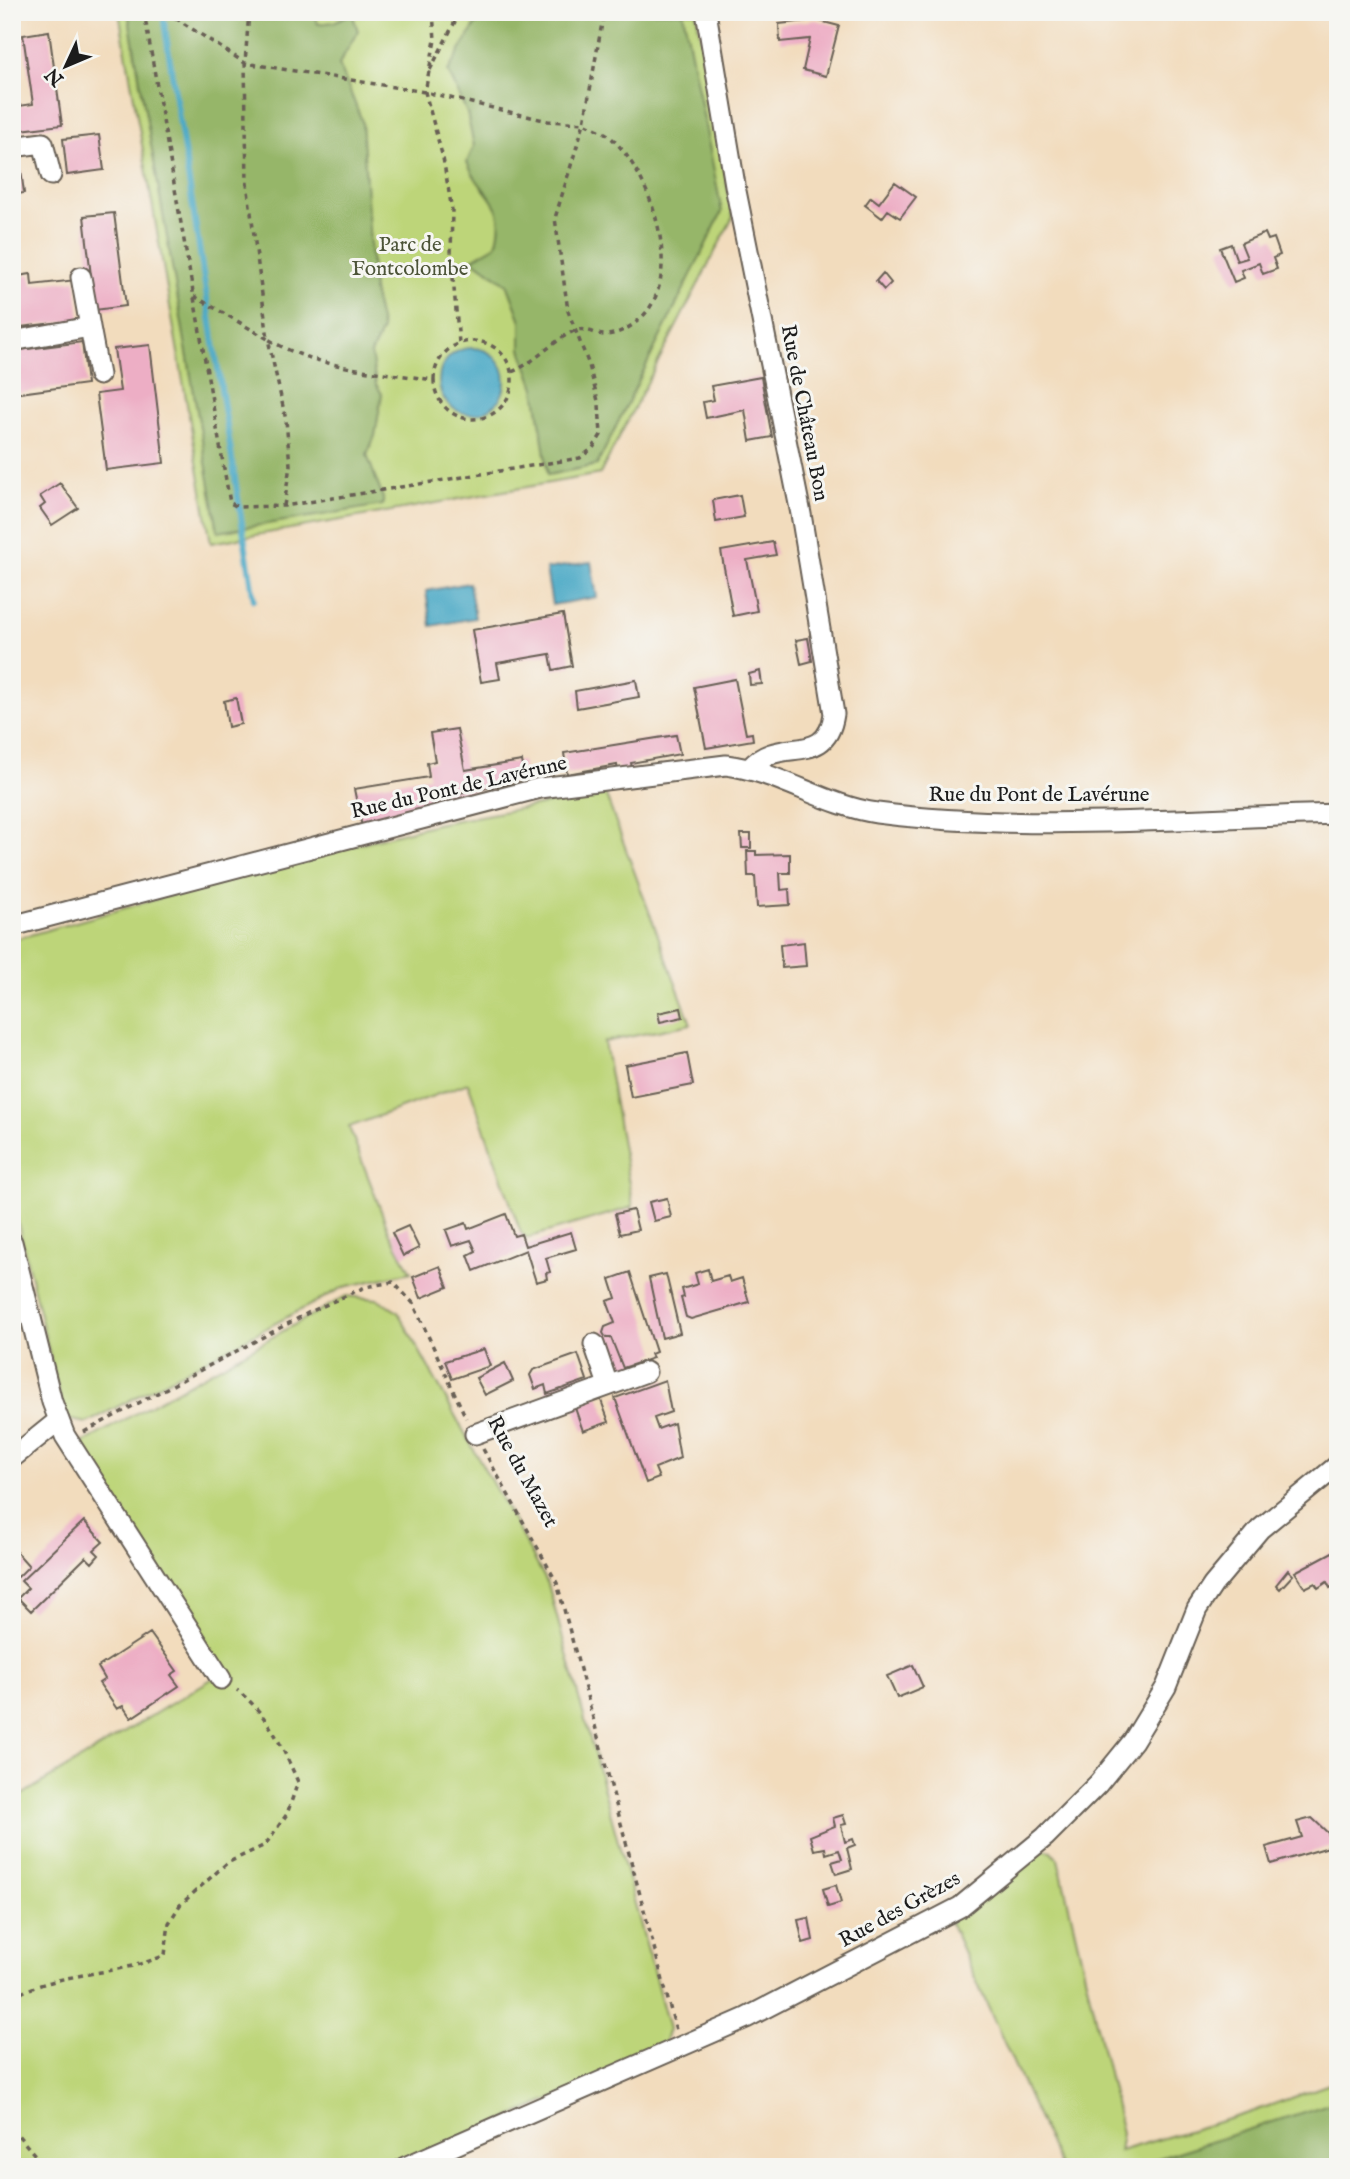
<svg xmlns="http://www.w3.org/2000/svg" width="1350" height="2179" font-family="'IM FELL English',serif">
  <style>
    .green { fill: #bdd579; stroke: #6c784a; stroke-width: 2 }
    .forest { fill: #96b669; stroke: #596942; stroke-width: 2 }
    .water { fill: #46a7c5; stroke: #316270; stroke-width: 2 }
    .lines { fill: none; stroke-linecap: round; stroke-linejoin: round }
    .stream { stroke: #46a7c5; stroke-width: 6 }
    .building { fill: #edaec5 }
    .minor-casing { stroke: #675f54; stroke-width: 23 }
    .path { stroke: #675f54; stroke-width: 3.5; stroke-dasharray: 5 5; stroke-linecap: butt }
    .minor { stroke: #fff; stroke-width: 19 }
    .labels { text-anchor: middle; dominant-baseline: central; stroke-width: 6; stroke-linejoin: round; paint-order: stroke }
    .park-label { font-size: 21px; fill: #4c5438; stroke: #f6f6f2 }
    .street-label { font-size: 21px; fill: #1c1c1c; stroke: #f6f6f2 }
  </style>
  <rect width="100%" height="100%" fill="#f6f6f2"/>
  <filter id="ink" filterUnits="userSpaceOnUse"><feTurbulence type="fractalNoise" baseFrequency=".0143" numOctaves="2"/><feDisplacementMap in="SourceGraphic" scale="14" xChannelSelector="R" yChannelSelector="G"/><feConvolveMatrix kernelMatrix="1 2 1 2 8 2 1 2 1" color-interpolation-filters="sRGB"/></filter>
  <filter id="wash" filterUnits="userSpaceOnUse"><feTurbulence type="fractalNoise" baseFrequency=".00686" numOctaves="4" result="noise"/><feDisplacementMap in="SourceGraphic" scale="28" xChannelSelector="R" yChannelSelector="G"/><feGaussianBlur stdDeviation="1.57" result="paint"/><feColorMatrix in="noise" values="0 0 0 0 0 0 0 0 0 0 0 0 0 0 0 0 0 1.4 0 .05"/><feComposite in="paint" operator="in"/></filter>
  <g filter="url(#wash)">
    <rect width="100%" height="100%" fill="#f2dcbd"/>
    <!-- green -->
    <path class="green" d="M119 12H696L733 217 600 474 211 543Z
      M605 793 691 1024 604 1042 633 1207 527 1238 521 1233 468 1083 349 1127 390 1234 411 1272 344 1287 87 1423 65 1419 12 1199V940L298 859 436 824Z
      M346 1296 377 1299 398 1312 548 1584 669 2029 663 2046 622 2069 394 2167H12V1801L223 1672 79 1445Z
      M1038 1849 1052 1851 1058 1859 1122 2133 1119 2151 1249 2113 1338 2081V2167H1060L950 1922Z"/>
    <!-- forest -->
    <path class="forest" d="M128 12H314L318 24 334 22 352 13 358 31 339 64 362 121 373 290 382 330 371 354 376 384 382 394 375 436 367 455 383 498V505L218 532Z
      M520 12H683L722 212 597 465 548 475 535 388 521 349V321L507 284 472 259 496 245C510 200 480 197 467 162L474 146 467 113 448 71 477 22C491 23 509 23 520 12Z
      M1338 2101V2167H1131Z"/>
    <!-- water -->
    <path class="water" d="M439 381a33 33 0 1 1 66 0a33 33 0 1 1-66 0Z
      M591 562 597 597 552 605 546 569Z
      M469 583 475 618 431 626 426 591Z"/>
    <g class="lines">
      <!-- stream -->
      <path class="stream" d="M164 22 254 600"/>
    </g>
    <g id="blocks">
      <!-- building -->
      <path class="building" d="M816 20 839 26 826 76 803 70 810 39 780 42 779 24Z
        M49 31 62 125 12 131V107L33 104 23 35Z
        M99 135 104 170 67 175 63 139Z
        M20 162 24 193 12 195V163Z
        M895 182 916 197 900 218 888 210 882 218 865 205 871 197 879 203Z
        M114 213 126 306 95 310 84 216Z
        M1265 233 1268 240 1274 238 1280 255 1273 258 1277 269 1263 274 1259 263 1241 270 1244 278 1234 282 1220 248 1231 244 1237 261 1247 258 1241 243Z
        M883 273 891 283 884 290 876 281Z
        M31 274 32 285 76 280 80 320 12 328V277Z
        M82 342 87 384 12 394V351Z
        M150 345 164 463 106 470 96 394 120 391 114 349Z
        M761 377 772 437 750 441 745 410 706 418 703 402 714 400 711 386Z
        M60 483 78 508 52 525 40 508 45 504 40 496Z
        M740 495 744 517 716 522 713 500Z
        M773 542 776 555 747 560 757 611 733 616 721 551Z
        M563 614 572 666 553 670 550 654 497 663 500 679 481 682 472 630Z
        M808 638 812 661 801 664 796 640Z
        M760 671 762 684 750 685 749 674Z
        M735 679 746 734 752 733 753 740 706 748 694 687Z
        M636 680 639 697 577 708 575 691Z
        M236 698 241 724 228 727 224 701Z
        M457 729 465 770 522 761 526 781 442 796 445 806 362 827 354 789 429 777 427 763 435 761 430 733Z
        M676 735 680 754 631 763 632 768 618 771 617 765 567 774 564 753Z
        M741 834H751V848H742Z
        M747 851H756V855L790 854V873H780L781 890 789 889 790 905 757 907 755 876H748Z
        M804 942 806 966 782 968 780 945Z
        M681 1008 683 1017 660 1022 658 1013Z
        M687 1053 693 1085 631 1097 625 1065Z
        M667 1198 671 1217 654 1221 649 1202Z
        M633 1210 638 1230 620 1234 615 1214Z
        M506 1214 514 1236 521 1234 525 1246 571 1232 576 1249 546 1258 550 1272 546 1273 547 1279 536 1282 526 1250 474 1271 468 1255 476 1251 471 1240 452 1246 446 1230 466 1223 468 1229Z
        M408 1226 419 1248 403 1256 392 1233Z
        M440 1266 448 1287 421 1298 413 1277Z
        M708 1269 711 1281 728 1276 730 1282 742 1278 749 1302 691 1319 686 1317 681 1298 684 1297 682 1289 698 1284 695 1273Z
        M630 1272 656 1352 651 1354 653 1358 623 1368 611 1338H606L603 1333 605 1327 615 1323 607 1301 616 1298 610 1279Z
        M666 1274 680 1333 662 1338 649 1278Z
        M484 1349 490 1366 452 1379 445 1361Z
        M578 1354 587 1380 547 1394 545 1385 535 1389 530 1375 533 1370Z
        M505 1363 513 1381 485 1395 476 1378Z
        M665 1380 671 1412 654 1418 658 1429 674 1423 680 1458 655 1468 659 1478 646 1483 615 1398Z
        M599 1395 609 1422 583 1431 574 1405Z
        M84 1521 103 1542 94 1550 99 1555 92 1563 86 1557 31 1611 18 1598 28 1588 21 1581Z
        M12 1547 29 1566 18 1577 12 1572Z
        M1338 1549V1583L1330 1588 1327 1582 1318 1588 1315 1583 1305 1588 1295 1572Z
        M1288 1570 1293 1575 1280 1589 1276 1585Z
        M150 1633 177 1671 171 1675 179 1686 131 1718 123 1706 117 1709 99 1683 105 1679 98 1667Z
        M913 1665 923 1687 897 1698 887 1676Z
        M843 1815 846 1824 841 1825 845 1842 853 1839 855 1845 847 1848 852 1869 836 1874 832 1862 842 1859 839 1850 826 1854 825 1848 814 1850 810 1836 835 1826 833 1818Z
        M1312 1818 1328 1833 1332 1846 1271 1864 1266 1847 1302 1837 1297 1822Z
        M836 1885 841 1903 828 1907 823 1889Z
        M809 1918 813 1940 803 1943 798 1920Z"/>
    </g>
  </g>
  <g filter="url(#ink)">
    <use href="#blocks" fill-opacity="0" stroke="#675f54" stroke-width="2"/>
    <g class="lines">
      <defs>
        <path id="minor" d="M706 12 736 191 801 514 834 714C826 769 779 734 750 768
          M12 147 43 143 51 175
          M90 327 99 375
          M12 341 90 327 81 277
          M12 926 540 788 726 765C777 771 826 806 877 813 1027 832 1186 818 1338 814
          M12 1242 52 1402 65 1436 221 1679
          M594 1344 608 1385
          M475 1434 646 1372
          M12 1458 59 1420
          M405 2167 746 2018 960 1907 1045 1837 1098 1784 1133 1741 1166 1687 1197 1609 1213 1585 1260 1529 1338 1465"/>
      </defs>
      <!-- minor casing -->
      <use href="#minor" class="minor-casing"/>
      <!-- path -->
      <path class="path" d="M144 12 230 503 238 507 284 506 580 458 593 448 601 435 599 405 589 365 568 311 555 218 584 123 548 121 425 92 245 63 166 12
        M249 12 245 63 247 183 268 339C317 369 377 371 433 380
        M433 12 435 40 425 92 443 158 452 210 451 256 459 343
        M430 70 460 12
        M194 296 268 339 286 420 290 465 284 506
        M434 380a39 39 0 1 1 78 0a39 39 0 1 1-78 0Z
        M512 372C536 362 552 341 574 331 586 326 594 335 605 335 618 335 633 326 642 317 686 274 650 170 608 135 601 130 592 127 584 123L604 12
        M84 1432 310 1312 365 1287 393 1282 413 1303 466 1418
        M483 1449 557 1583 676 2030
        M12 1998C58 1970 117 1977 165 1955L169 1923 180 1905 227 1863 265 1845 287 1814 298 1782C283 1748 268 1714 237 1690
        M12 2128 45 2167"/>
      <!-- minor -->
      <use href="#minor" class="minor"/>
    </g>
  </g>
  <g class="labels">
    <!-- park labels -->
    <g class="park-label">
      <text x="410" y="245">Parc de<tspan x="410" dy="24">Fontcolombe</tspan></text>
    </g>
    <!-- street labels -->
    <g class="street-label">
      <text transform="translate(804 413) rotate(79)">Rue de Château Bon</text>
      <text transform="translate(459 788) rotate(-13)">Rue du Pont de Lavérune</text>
      <text x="1039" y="795">Rue du Pont de Lavérune</text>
      <text transform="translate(522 1472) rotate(61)">Rue du Mazet</text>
      <text transform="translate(900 1910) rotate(-29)">Rue des Grèzes</text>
    </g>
  </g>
  <!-- margin -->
  <rect width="1350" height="2179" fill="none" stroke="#f6f6f2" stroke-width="42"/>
  <!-- north arrow -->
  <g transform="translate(66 66) rotate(226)" stroke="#f6f6f2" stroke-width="5" paint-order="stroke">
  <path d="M0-5L12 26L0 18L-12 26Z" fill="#1c1c1c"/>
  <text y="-10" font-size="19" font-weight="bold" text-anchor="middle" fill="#1c1c1c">N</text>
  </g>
</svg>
